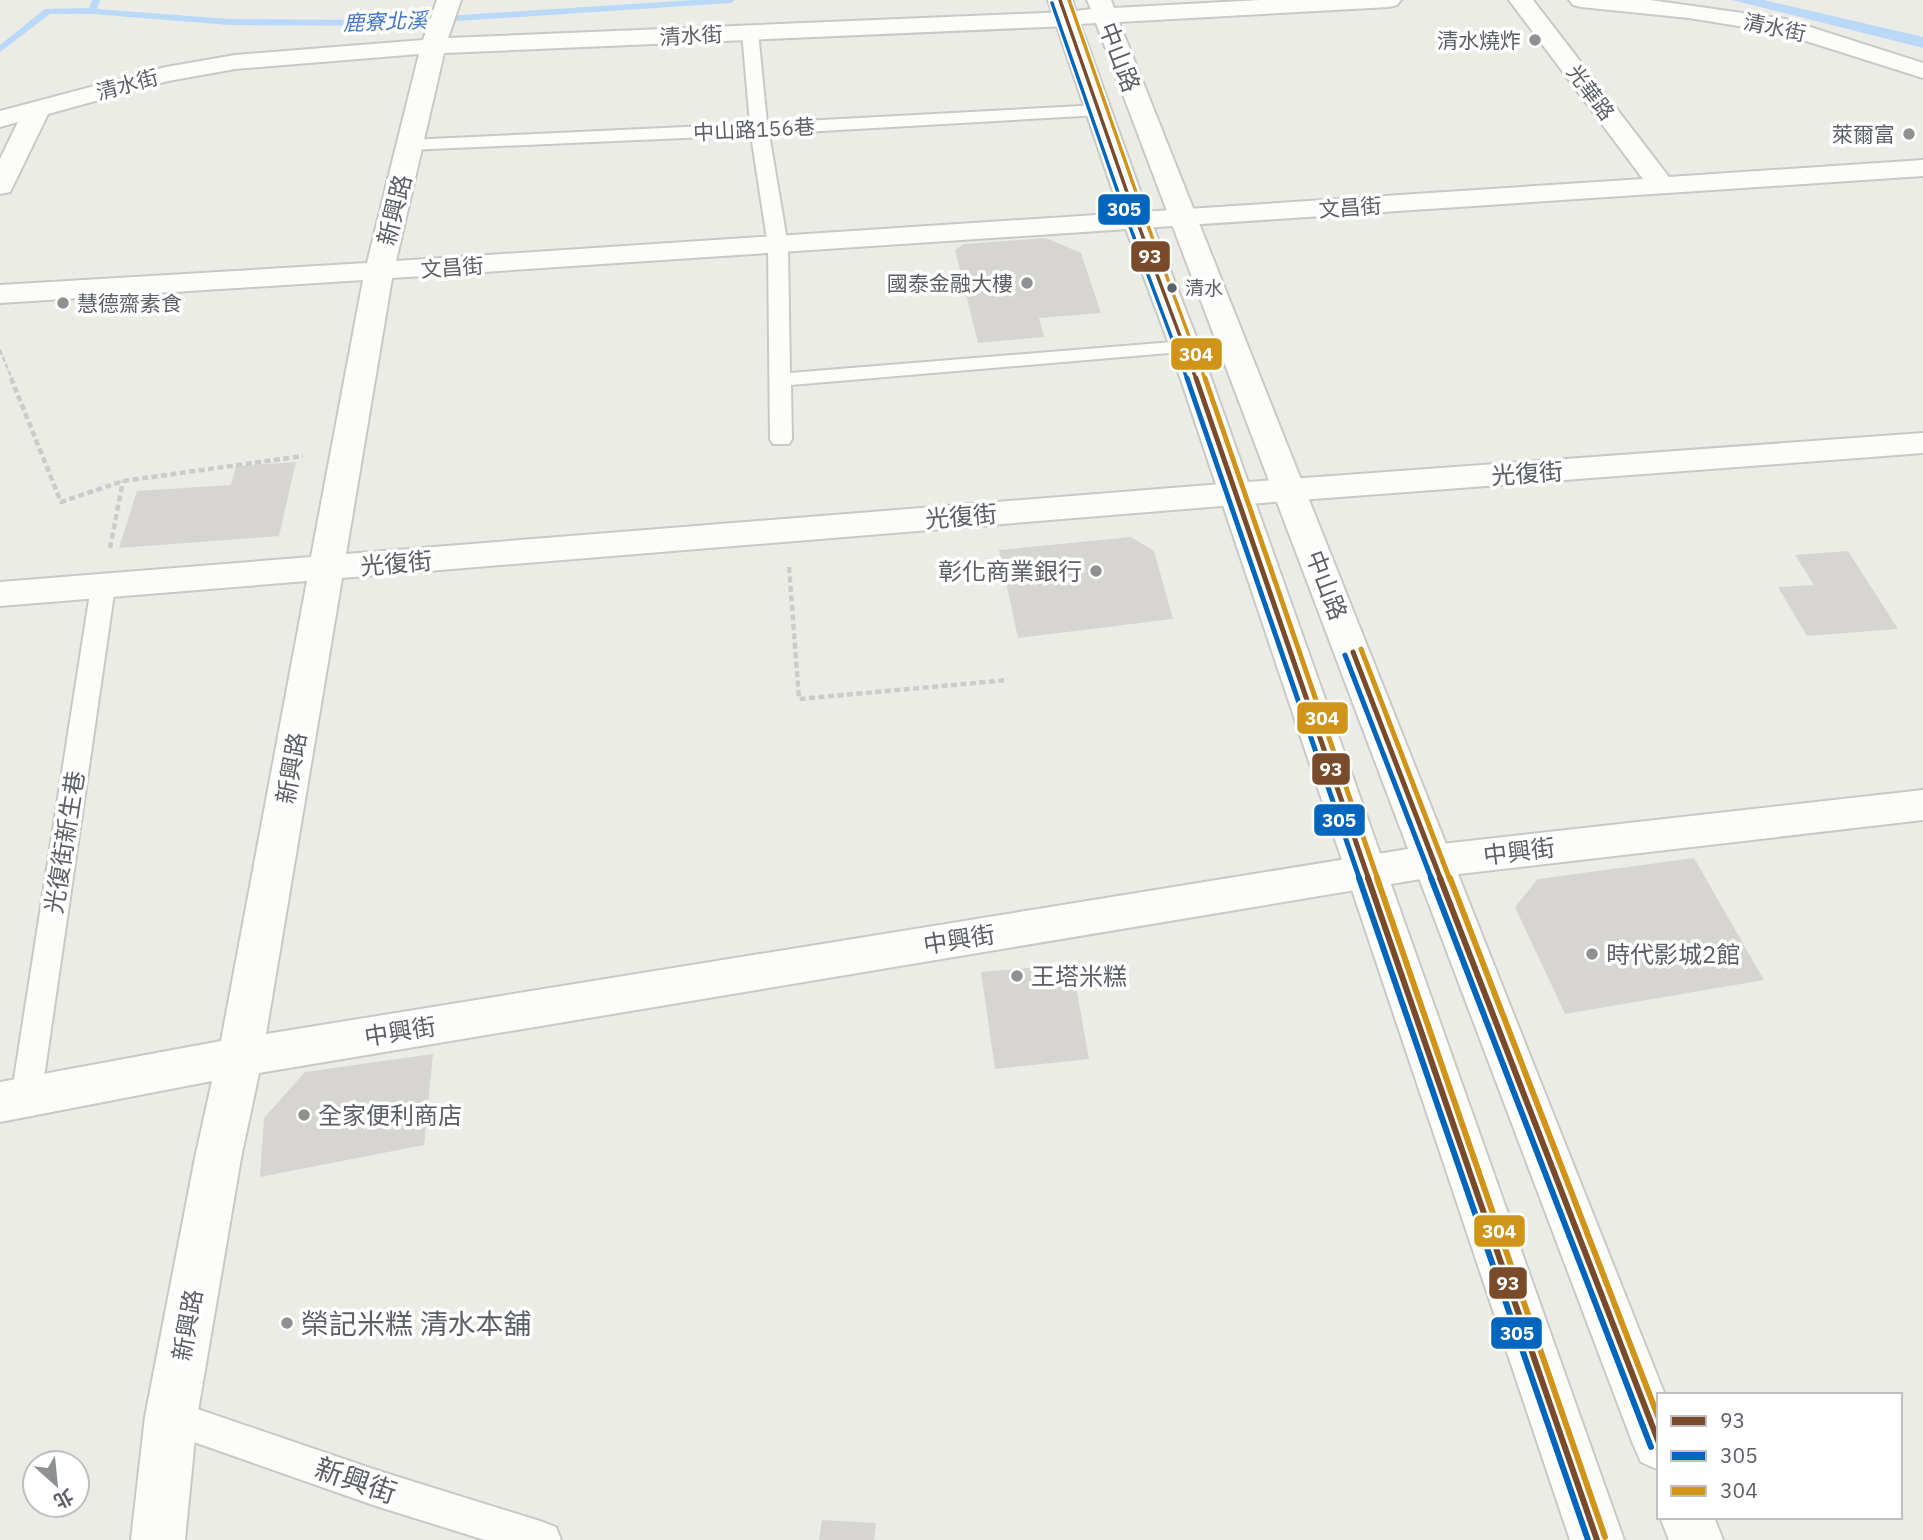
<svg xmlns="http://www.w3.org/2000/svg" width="1923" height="1540" font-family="'IBM Plex Sans','Noto Sans TC',sans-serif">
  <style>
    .water { fill: #bad8f8 }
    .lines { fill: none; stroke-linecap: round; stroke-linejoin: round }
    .stream { fill: #bad8f8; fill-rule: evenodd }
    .building { fill: #d6d5d2 }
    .lane-casing { stroke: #c8c9c7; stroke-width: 4 }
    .street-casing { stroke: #c8c9c7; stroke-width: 4 }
    .secondary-casing { stroke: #c9c9c8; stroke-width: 4 }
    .path-far1 { stroke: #c8cdcb; stroke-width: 2.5; stroke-dasharray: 5 2.5; stroke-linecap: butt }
    .path { stroke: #c8cdcb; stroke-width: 4.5; stroke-dasharray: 6 3.5; stroke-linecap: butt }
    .lane { fill: #fcfcfb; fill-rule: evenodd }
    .street { fill: #fcfcfb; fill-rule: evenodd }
    .secondary { fill: #fcfcfb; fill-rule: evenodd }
    .bus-1-far2-casing { stroke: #fff; stroke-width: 7 }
    .bus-1-far1-casing { stroke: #fff; stroke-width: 10 }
    .bus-1-casing { stroke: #fff; stroke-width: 11 }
    .bus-2-far2-casing { stroke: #fff; stroke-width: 7 }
    .bus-2-far1-casing { stroke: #fff; stroke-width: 10 }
    .bus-2-casing { stroke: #fff; stroke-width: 11 }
    .bus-3-far2-casing { stroke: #fff; stroke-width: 7 }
    .bus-3-far1-casing { stroke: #fff; stroke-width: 10 }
    .bus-3-casing { stroke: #fff; stroke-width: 11 }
    .bus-1-far2 { stroke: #7a4b2a; stroke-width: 3.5 }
    .bus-1-far1 { stroke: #7a4b2a; stroke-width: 5 }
    .bus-1 { stroke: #7a4b2a; stroke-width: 6 }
    .bus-2-far2 { stroke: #0065bd; stroke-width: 3.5 }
    .bus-2-far1 { stroke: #0065bd; stroke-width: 5 }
    .bus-2 { stroke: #0065bd; stroke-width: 6 }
    .bus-3-far2 { stroke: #d09419; stroke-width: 3.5 }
    .bus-3-far1 { stroke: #d09419; stroke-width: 5 }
    .bus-3 { stroke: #d09419; stroke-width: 6 }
    .poi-dot { fill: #8e9092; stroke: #fff; stroke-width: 2.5 }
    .bus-dot { fill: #5c5f65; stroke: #fff; stroke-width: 2.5 }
    .labels { text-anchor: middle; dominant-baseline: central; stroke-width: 7; stroke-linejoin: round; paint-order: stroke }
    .far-bus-label { font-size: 19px; fill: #5c5f65; stroke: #fff; text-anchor: start }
    .far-water-label { font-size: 21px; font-style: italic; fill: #4276c7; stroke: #fff }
    .far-street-label { font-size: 21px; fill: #5c5f65; stroke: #fff }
    .far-poi-label { font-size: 21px; fill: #5c5f65; stroke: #fff; text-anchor: end }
    .street-label { font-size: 24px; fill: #5c5f65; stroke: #fff }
    .poi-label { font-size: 24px; fill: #5c5f65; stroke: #fff; text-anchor: start }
    .near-poi-label { font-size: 28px; fill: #5c5f65; stroke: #fff; text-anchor: start }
    .near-street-label { font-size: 28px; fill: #5c5f65; stroke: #fff }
    .line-badge { stroke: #fff; stroke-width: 2.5 }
    .badge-label { font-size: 19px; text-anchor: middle; font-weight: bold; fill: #fff }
  </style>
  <rect width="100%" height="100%" fill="#ecece7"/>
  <!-- water -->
  <path class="water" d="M1732 0H1764L1923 37V48Z"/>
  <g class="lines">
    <!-- stream -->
    <path class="stream" d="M92 0H100L97 9 229 19 383 20 693 0H735L731 3 383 26 229 25 92 14H50L0 52V45L45 9 89 8Z"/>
  </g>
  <!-- building -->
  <path class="building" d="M1046 238 1081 253 1101 313 1039 318 1044 337 978 343 955 250 964 244Z
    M296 462 279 536 119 548 137 491 231 485 236 466Z
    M1131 537 1154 551 1173 619 1018 638 999 550Z
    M1848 551 1898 629 1807 636 1778 587 1814 585 1795 555Z
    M1694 858 1764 980 1565 1014 1515 907 1538 879Z
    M1072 964 1089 1059 995 1069 981 972Z
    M433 1054 424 1145 260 1177 264 1118 305 1072Z
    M822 1520 876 1523 874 1540H819Z"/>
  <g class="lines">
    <defs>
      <path id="lane" d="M750 27 758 32 767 123 1099 105 1108 110 1099 115 769 134 788 246 790 373 1185 341 1192 343 1195 347 1192 351 791 385 792 439 789 444H773L770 439 768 246 751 135 409 150 400 145 409 140 750 124 742 32Z
        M103 579 111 581 115 587 41 1098 37 1108 26 1112 15 1108 11 1098 91 587 95 581Z
        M171 1400 376 1470 543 1522 556 1527 561 1540H485L376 1506 171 1434 159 1429 154 1417 159 1405Z"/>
      <path id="street" d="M437 0H461L448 38 1067 12 1075 14 1079 19 1075 24 1067 26 444 53 396 261 1643 179 1509 0H1533L1669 177 1923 160V176L392 278 346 554 1234 483 1923 433V453L1234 505 342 578 266 1034 1433 845 1923 790V820L1433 877 259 1073 241 1158 197 1417 185 1540H131L145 1417 195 1158 212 1081 0 1122V1082L221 1041 307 581 0 606V582L311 557 363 280 0 303V285L367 263 419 54 235 69 168 81 48 114 13 186 10 192 0 194V159L18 122 0 127V111L166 67 235 55 423 40Z"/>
      <path id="secondary" d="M1048 0H1072L1076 11 1091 9 1087 0H1111L1114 8 1261 0H1401L1397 5 1389 7 1119 22 1665 1395H1659V1470L1641 1462 1633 1444 1096 23 1080 24 1151 221 1200 347 1624 1540H1570L1170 347 1123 221Z
        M1569 0H1650L1785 19 1923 63V78L1781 33 1689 18 1581 7 1573 5Z
        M1660 1517H1714L1723 1540H1669Z"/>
    </defs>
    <!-- lane casing -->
    <use href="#lane" class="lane-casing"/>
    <!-- street casing -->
    <use href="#street" class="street-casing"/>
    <!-- secondary casing -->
    <use href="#secondary" class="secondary-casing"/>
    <!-- path-far1 -->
    <path class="path-far1" d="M0 350 12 379"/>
    <!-- path -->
    <path class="path" d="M11 378 61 502 123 481 303 456
      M110 548 123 481
      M789 567 799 699 1008 680"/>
    <!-- lane -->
    <use href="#lane" class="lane"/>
    <!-- street -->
    <use href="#street" class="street"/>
    <!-- secondary -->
    <use href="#secondary" class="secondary"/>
    <defs>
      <path id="bus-1-far2" d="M1060 0 1137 221 1196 379"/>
      <path id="bus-1-far1" d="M1196 378 1369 880
        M1353 652 1441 880"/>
      <path id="bus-1" d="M1368 878 1597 1540
        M1440 878 1659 1443"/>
      <path id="bus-2-far2" d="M1052 3 1129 224 1187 379"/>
      <path id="bus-2-far1" d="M1187 378 1360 880
        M1345 655 1432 880"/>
      <path id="bus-2" d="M1359 878 1588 1540
        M1431 878 1651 1447"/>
      <path id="bus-3-far2" d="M1069 0 1145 218 1205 379"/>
      <path id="bus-3-far1" d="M1205 378 1378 880
        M1361 649 1450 880"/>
      <path id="bus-3" d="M1377 878 1605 1537
        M1450 878 1659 1419"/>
    </defs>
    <!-- bus-1-far2 casing -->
    <use href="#bus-1-far2" class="bus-1-far2-casing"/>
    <!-- bus-1-far1 casing -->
    <use href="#bus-1-far1" class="bus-1-far1-casing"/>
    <!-- bus-1 casing -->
    <use href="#bus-1" class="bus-1-casing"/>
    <!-- bus-2-far2 casing -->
    <use href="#bus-2-far2" class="bus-2-far2-casing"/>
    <!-- bus-2-far1 casing -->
    <use href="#bus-2-far1" class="bus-2-far1-casing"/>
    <!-- bus-2 casing -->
    <use href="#bus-2" class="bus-2-casing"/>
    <!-- bus-3-far2 casing -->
    <use href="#bus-3-far2" class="bus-3-far2-casing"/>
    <!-- bus-3-far1 casing -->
    <use href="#bus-3-far1" class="bus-3-far1-casing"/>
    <!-- bus-3 casing -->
    <use href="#bus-3" class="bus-3-casing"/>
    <!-- bus-1-far2 -->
    <use href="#bus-1-far2" class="bus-1-far2"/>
    <!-- bus-1-far1 -->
    <use href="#bus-1-far1" class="bus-1-far1"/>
    <!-- bus-1 -->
    <use href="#bus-1" class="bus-1"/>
    <!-- bus-2-far2 -->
    <use href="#bus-2-far2" class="bus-2-far2"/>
    <!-- bus-2-far1 -->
    <use href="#bus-2-far1" class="bus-2-far1"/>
    <!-- bus-2 -->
    <use href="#bus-2" class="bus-2"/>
    <!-- bus-3-far2 -->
    <use href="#bus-3-far2" class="bus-3-far2"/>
    <!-- bus-3-far1 -->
    <use href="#bus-3-far1" class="bus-3-far1"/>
    <!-- bus-3 -->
    <use href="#bus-3" class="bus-3"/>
  </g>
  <!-- markers -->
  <g class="poi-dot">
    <circle cx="1535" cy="40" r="7"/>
    <circle cx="1909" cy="134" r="7"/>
    <circle cx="1027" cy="283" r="7"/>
    <circle cx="63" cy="303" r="7"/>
    <circle cx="1096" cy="571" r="7"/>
    <circle cx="1592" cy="954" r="7"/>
    <circle cx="1017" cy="976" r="7"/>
    <circle cx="304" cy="1115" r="7"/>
    <circle cx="287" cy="1323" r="7"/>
  </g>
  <circle class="bus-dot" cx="1172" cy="288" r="6"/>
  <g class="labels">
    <!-- far-bus labels -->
    <g class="far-bus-label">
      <text x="1185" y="288">清水</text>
    </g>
    <!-- far-water labels -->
    <g class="far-water-label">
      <text transform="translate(385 21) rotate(-2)">鹿寮北溪</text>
    </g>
    <!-- far-street labels -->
    <g class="far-street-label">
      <text transform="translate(1775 27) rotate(12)">清水街</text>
      <text transform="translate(691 35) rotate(-3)">清水街</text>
      <text transform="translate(127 84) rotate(-15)">清水街</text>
      <text transform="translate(1591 92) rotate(53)">光華路</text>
      <text transform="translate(754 129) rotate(-3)">中山路156巷</text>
      <text transform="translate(1350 207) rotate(-4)">文昌街</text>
      <text transform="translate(452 267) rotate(-4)">文昌街</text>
    </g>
    <!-- far-poi labels -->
    <g class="far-poi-label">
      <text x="1521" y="40">清水燒炸</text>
      <text x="1895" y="134">萊爾富</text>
      <text x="1013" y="283">國泰金融大樓</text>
      <text x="77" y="303" text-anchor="start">慧德齋素食</text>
    </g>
    <!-- street labels -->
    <g class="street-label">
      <text transform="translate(1120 57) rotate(69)">中山路</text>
      <text transform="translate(394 210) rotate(-76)">新興路</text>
      <text transform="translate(1527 473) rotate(-4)">光復街</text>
      <text transform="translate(961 516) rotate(-5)">光復街</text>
      <text transform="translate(396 563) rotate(-5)">光復街</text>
      <text transform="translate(1327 585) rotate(69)">中山路</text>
      <text transform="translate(291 768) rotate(-80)">新興路</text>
      <text transform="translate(64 842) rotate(-81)">光復街新生巷</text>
      <text transform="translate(1519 851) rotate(-7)">中興街</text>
      <text transform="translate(959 939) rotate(-9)">中興街</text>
      <text transform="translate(400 1031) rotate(-9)">中興街</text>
      <text transform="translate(187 1325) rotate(-80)">新興路</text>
    </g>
    <!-- poi labels -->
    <g class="poi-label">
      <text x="1082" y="571" text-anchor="end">彰化商業銀行</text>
      <text x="1606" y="954">時代影城2館</text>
      <text x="1031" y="976">王塔米糕</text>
      <text x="318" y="1115">全家便利商店</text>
    </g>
    <!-- near-poi labels -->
    <g class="near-poi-label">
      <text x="301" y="1323">榮記米糕 清水本舖</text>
    </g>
    <!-- near-street labels -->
    <g class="near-street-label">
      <text transform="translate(356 1480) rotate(19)">新興街</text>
    </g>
  </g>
  <g class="line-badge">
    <rect x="1097" y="193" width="54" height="33" rx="7" fill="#0065bd"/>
    <rect x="1130" y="240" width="41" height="33" rx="7" fill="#7a4b2a"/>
    <rect x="1170" y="337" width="53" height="34" rx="7" fill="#d09419"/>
    <rect x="1296" y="701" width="53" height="34" rx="7" fill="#d09419"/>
    <rect x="1311" y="752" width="40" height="34" rx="7" fill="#7a4b2a"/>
    <rect x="1313" y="803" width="53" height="34" rx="7" fill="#0065bd"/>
    <rect x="1473" y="1214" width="53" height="34" rx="7" fill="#d09419"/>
    <rect x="1488" y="1266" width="40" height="34" rx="7" fill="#7a4b2a"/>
    <rect x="1490" y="1316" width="53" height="34" rx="7" fill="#0065bd"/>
  </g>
  <g class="badge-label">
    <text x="1124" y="216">305</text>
    <text x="1150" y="263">93</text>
    <text x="1196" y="361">304</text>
    <text x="1322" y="725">304</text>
    <text x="1331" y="776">93</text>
    <text x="1339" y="827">305</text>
    <text x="1499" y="1238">304</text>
    <text x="1508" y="1290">93</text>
    <text x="1517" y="1340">305</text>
  </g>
  <!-- legend -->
  <rect x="1657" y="1393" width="245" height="126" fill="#ffffff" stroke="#bebfc1" stroke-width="2"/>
  <rect x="1671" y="1416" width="35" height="10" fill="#7a4b2a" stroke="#bebfc1" stroke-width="2"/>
  <text x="1720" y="1428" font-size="21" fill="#5c5f65">93</text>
  <rect x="1671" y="1451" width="35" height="10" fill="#0065bd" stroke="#bebfc1" stroke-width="2"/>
  <text x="1720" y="1463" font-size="21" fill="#5c5f65">305</text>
  <rect x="1671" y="1486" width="35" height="10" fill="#d09419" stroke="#bebfc1" stroke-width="2"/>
  <text x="1720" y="1498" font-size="21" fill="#5c5f65">304</text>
  <!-- north arrow -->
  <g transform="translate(56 1484) rotate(153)"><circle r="33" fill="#ffffff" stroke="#bebfc1" stroke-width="2"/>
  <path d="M0-5L12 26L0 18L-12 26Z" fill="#8e9092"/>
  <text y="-10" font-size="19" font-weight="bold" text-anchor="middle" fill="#5c5f65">北</text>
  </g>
</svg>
